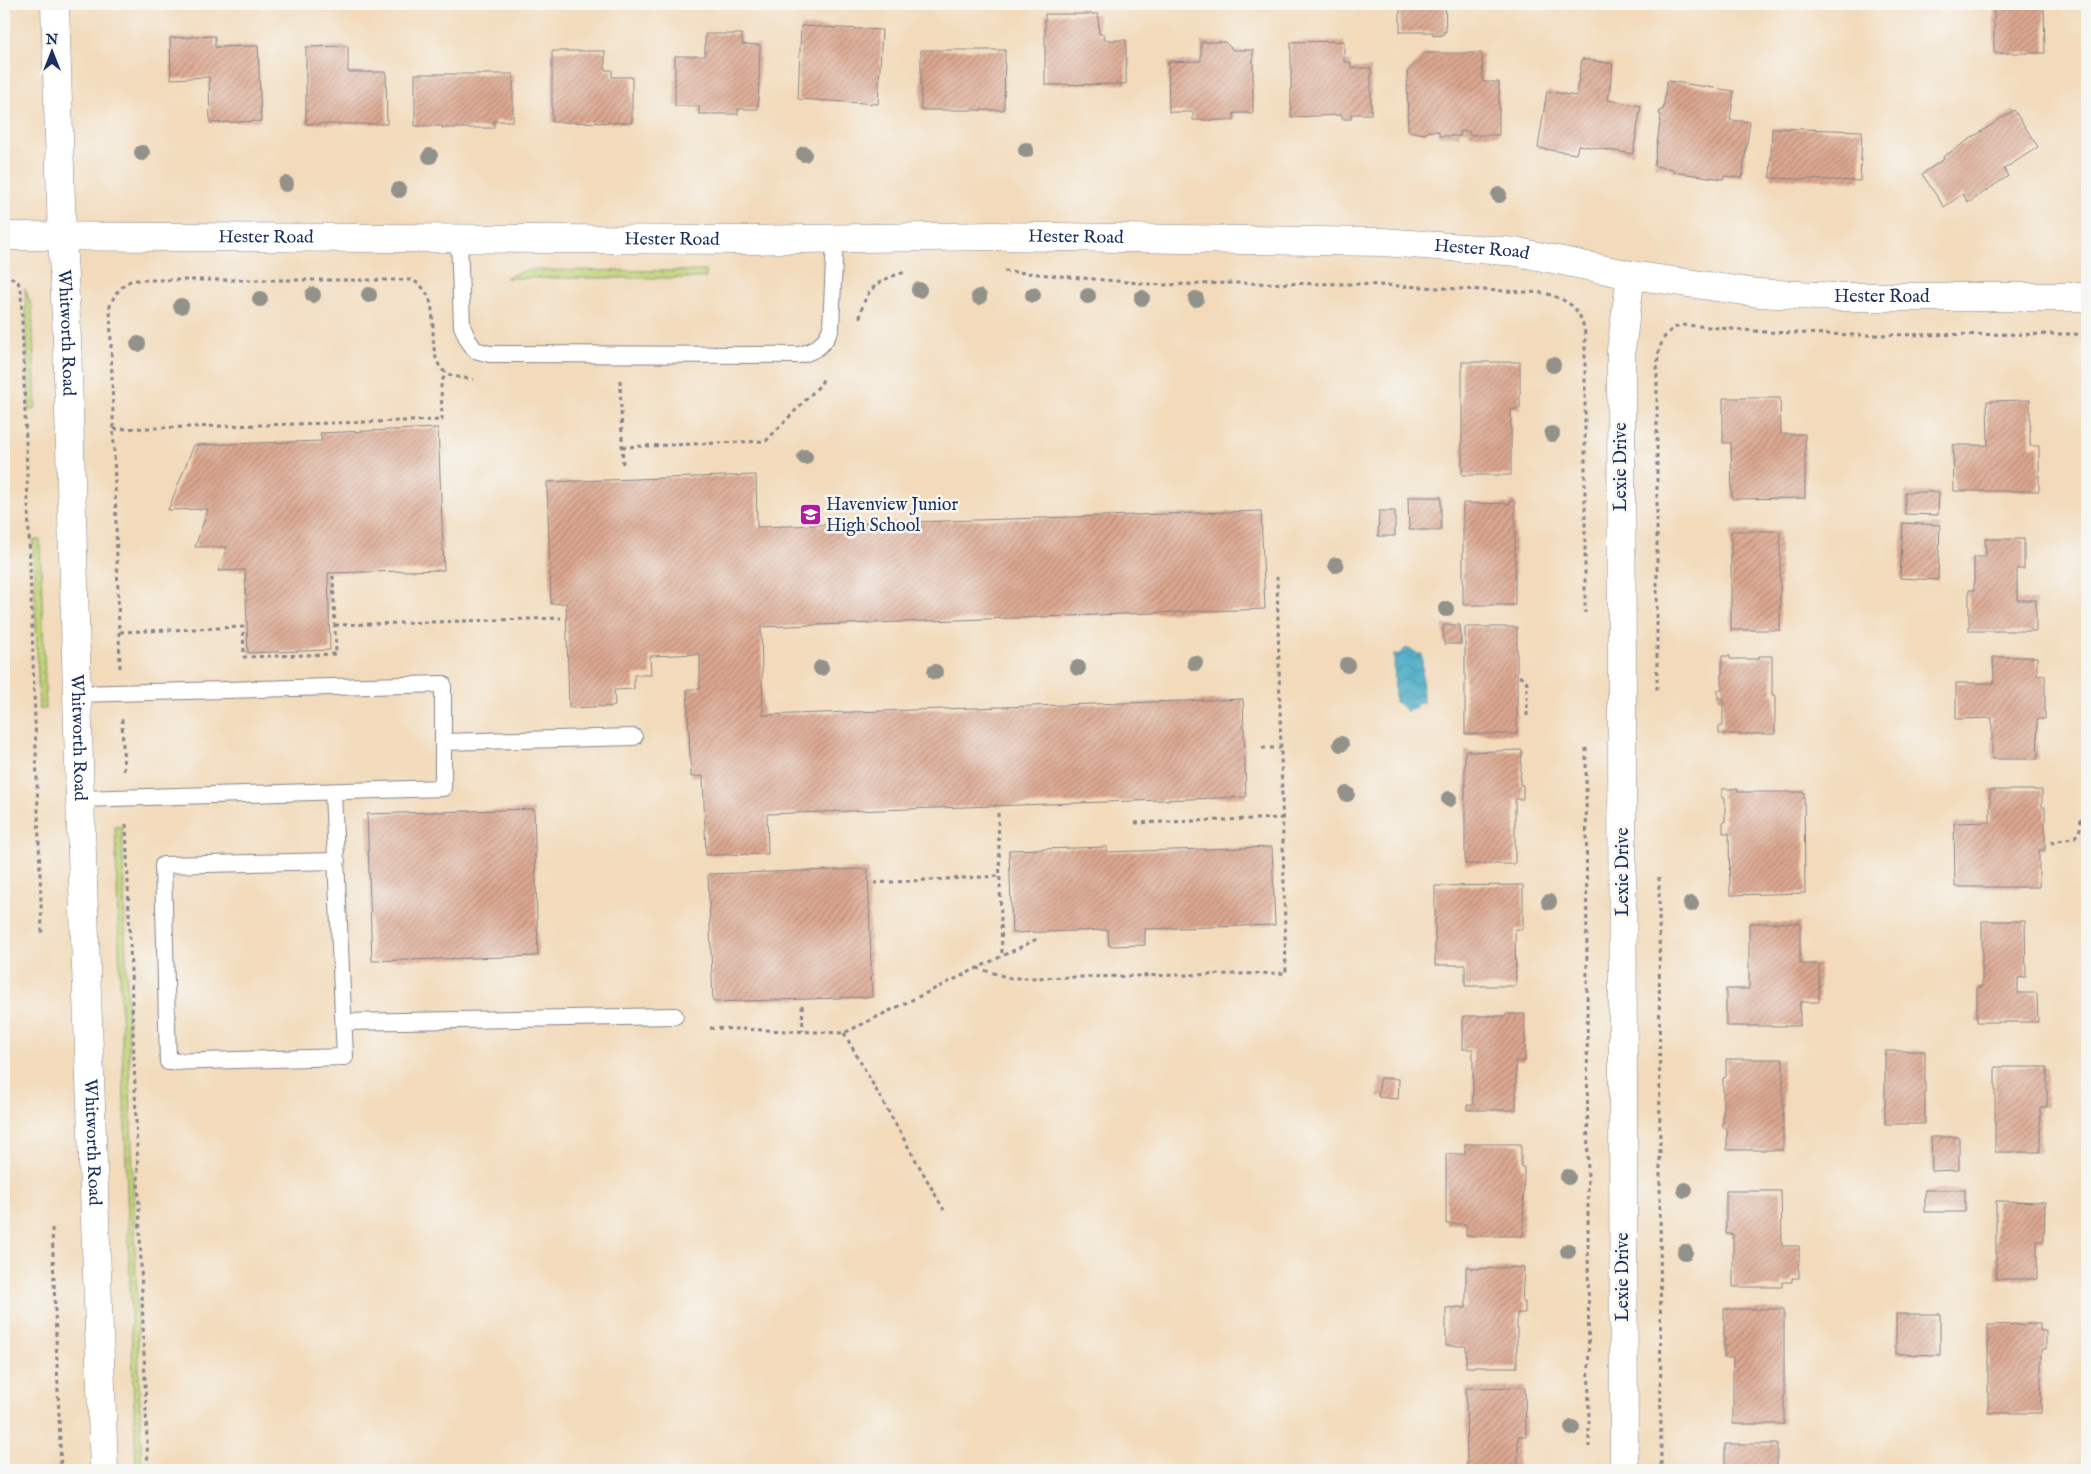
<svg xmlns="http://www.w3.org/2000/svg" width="2091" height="1474" font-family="'IM FELL English',serif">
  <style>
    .grass { fill: url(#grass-dots); stroke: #6e816a }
    .water { fill: url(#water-waves); stroke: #2e6b90 }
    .building { fill: url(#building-hatch) }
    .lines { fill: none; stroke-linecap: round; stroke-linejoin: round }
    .service-casing { stroke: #86848c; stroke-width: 18 }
    .minor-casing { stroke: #86848c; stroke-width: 29 }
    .path { stroke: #86848c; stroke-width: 3; stroke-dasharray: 4 4; stroke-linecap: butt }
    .service { stroke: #fff; stroke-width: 16 }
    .minor { stroke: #fff; stroke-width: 28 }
    .tree { fill: #92928b }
    .labels { text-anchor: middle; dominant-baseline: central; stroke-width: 5; stroke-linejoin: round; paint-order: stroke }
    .street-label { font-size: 18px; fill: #1b2f5e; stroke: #f6f6f2 }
    .poi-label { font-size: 18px; fill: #1b2f5e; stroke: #f6f6f2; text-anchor: start }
  </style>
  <defs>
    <pattern id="grass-dots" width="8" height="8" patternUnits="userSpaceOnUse" patternTransform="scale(1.25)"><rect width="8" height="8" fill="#c1d375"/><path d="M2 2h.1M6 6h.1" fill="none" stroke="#a5b568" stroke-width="1.8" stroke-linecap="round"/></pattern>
    <pattern id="water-waves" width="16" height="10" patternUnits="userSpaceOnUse" patternTransform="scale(1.25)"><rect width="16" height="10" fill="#41a7c2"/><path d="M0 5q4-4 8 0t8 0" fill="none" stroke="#3688a1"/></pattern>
    <pattern id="building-hatch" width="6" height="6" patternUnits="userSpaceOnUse" patternTransform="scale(1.25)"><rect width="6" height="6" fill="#dca78f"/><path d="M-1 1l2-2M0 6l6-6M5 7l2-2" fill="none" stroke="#b28878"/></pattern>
  </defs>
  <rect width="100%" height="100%" fill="#f6f6f2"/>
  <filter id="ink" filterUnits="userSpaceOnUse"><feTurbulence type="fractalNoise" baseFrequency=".02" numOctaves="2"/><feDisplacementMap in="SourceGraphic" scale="10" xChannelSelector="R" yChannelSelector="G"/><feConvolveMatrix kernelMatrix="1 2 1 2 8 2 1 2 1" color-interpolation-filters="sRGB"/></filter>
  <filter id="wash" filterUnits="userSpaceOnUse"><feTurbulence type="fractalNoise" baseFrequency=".0096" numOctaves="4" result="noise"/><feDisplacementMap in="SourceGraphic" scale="20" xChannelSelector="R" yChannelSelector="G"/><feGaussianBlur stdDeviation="1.12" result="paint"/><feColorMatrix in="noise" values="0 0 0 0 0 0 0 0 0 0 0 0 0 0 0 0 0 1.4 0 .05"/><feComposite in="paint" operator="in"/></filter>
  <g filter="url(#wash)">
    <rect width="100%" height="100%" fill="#f2daba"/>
    <!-- grass -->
    <path class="grass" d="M530 270 706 271V278H505L517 273Z
      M25 288 32 307 36 409 29 410Z
      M33 540H40L46 709H39Z
      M115 826 122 827 142 1470H136Z"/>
    <!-- water -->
    <path class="water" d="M1409 648 1418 654H1422L1423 703H1418L1414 709 1406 711 1398 703 1395 702 1394 654 1398 655 1405 649Z"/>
    <g id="blocks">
      <!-- building -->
      <path class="building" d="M1400 4H1445L1446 32H1443V35L1433 36V32H1400Z
        M1994 4H2044L2045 53H1994Z
        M1045 14H1098L1099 34H1104L1105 40H1126V84L1045 85Z
        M801 26 882 30 878 104 798 99Z
        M705 34H742V44L760 45 758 109H738V114H699V106H675V56H705Z
        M215 36V47L258 46 261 121 210 123 209 77 171 79 170 38Z
        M1344 41V62H1351V68H1371V114H1351V119H1342V115L1291 117V42Z
        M1201 42H1225L1233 50H1253V113H1234V120H1193V112H1169L1168 62 1201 61Z
        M348 46V72H386L387 124H306V47Z
        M921 50H1005L1004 110H921Z
        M552 51H605V70H612V77H632V123L552 122Z
        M1425 53H1482L1483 82H1499V135H1469V131H1460V136H1439V131H1428L1425 134 1408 131 1407 72Z
        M1582 59 1613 64 1608 100 1641 106 1633 154 1578 145 1576 154 1538 148 1547 91 1576 96Z
        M415 74H513V121H494V128H442V126H415Z
        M1667 81 1734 91 1730 120 1750 122 1742 178 1724 176 1723 179 1673 172V169L1654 166 1661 115 1659 114 1660 110H1663Z
        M2014 110 2038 147 2004 169 2008 176 1968 203 1963 194 1944 207 1922 174 1944 159 1943 157Z
        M1772 128 1862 131 1860 181 1770 178Z
        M1462 362H1520V409H1511V475H1462Z
        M1723 398H1780L1781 434H1805V498L1732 499 1731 443H1723Z
        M2030 400V446H2039V491H1954L1953 445H1988L1987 401Z
        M438 428 444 570 328 573 330 650 248 653 245 570 218 571 227 547H195L208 509 168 510 194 445 322 441 320 433Z
        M756 475 757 527 1261 511 1265 609 761 627 763 715 1243 699 1246 797 767 814 768 854 706 855 703 776 691 777 687 689H700V654L650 656 651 675H634V689L614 690 615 706 569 708 566 603 551 604 547 482Z
        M1905 492H1939L1938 515 1905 514Z
        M1408 497H1441V530H1409Z
        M1510 501H1515V605H1463V503L1510 504Z
        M1379 511H1395V536H1378Z
        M1903 523 1940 525 1938 580 1900 578Z
        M1731 531H1780V630H1731Z
        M1985 539H2024V569H2017V600H2036V631H1969V590H1974V557H1986Z
        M1443 625H1460L1461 644H1444Z
        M1465 627H1517V734H1465Z
        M1722 656H1730V659H1759V656H1772V695H1775V734H1719V726H1723V699H1718V690H1722Z
        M1993 657H2037V675H2045V719H2037L2038 759H1992V718L1956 719V683H1994Z
        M1465 750H1469V752L1522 750 1520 785H1523V799H1515V864H1465Z
        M1722 789H1738V792H1804L1805 893 1730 895 1729 833H1723V822H1725V798H1722Z
        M1990 790H2042V807H2045V850H2039V887H1955L1954 823 1990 822Z
        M534 809 538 956 372 961 367 814Z
        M1107 847V852L1272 847 1275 925 1145 929V945L1109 946 1108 930 1012 933 1009 850Z
        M868 869 872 997 713 1002 708 874Z
        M1523 885V929H1515L1516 986H1465V965H1435V886Z
        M1982 921H2025L2026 977 2018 978V993H2037L2038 1022H1977V987H1982Z
        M1749 923H1800V964H1819V1002H1800V1026H1726V989H1749Z
        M1506 1014H1525V1061H1516V1110H1467V1105H1473V1049H1463V1016H1506Z
        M1885 1051H1925V1124H1885Z
        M1726 1059H1783V1150H1727V1128H1723V1078L1726 1077Z
        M1995 1067H2047V1107H2040V1152H1995Z
        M1380 1078 1399 1079 1398 1099 1378 1097Z
        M1931 1137H1959V1170L1932 1171Z
        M1465 1144H1521V1167H1524L1523 1236H1466V1224H1446V1154H1465Z
        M1925 1190H1965V1212H1925Z
        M1726 1191H1781L1782 1246H1799V1278H1792V1282H1782V1287H1733V1234H1726Z
        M1996 1201 2045 1202 2044 1241H2037V1279H1996Z
        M1466 1267H1471V1269L1524 1267 1522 1302H1525V1313H1517V1367H1466V1346H1446V1308L1462 1307V1308H1466Z
        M1724 1309H1784V1424H1733V1358H1724Z
        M1896 1314H1940V1355L1896 1354Z
        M2040 1324V1331H2046V1349H2041V1413H1988V1325Z
        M1525 1387 1526 1436H1518V1470H1467L1466 1388Z
        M1725 1444H1777V1470H1725Z
        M1984 1466H2038V1470H1984Z"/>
    </g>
  </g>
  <g filter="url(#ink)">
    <use href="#blocks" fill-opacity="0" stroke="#86848c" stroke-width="1"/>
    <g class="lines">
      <defs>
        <path id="service" d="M459 238 462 326 468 340 475 350 490 354 799 355C816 351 825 344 831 328L835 239
          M76 694 443 684V788L80 799
          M443 742 634 737
          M333 792 345 1057 168 1062 163 865 337 861
          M344 1022 675 1016"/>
        <g id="minor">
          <path id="s1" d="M55 4 62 235 67 340 80 799 104 1470"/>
          <path id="s2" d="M4 236 748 240 994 236 1383 242 1518 252 1631 275 1758 293 1838 297H2087"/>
          <path d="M1624 1470 1621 350 1631 275"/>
        </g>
      </defs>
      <!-- service casing -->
      <use href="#service" class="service-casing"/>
      <!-- minor casing -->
      <use href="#minor" class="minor-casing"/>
      <!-- path -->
      <path class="path" d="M1004 271 1161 285 1231 283 1359 284 1545 293C1569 301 1581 307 1585 334V613
        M4 273 18 282 21 290 42 934
        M860 318C864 289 879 279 906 272
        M620 380 623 468
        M114 429 442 420 441 384 446 372
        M622 447 766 441 821 384 824 377
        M335 625 561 618
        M120 632 243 627 244 657 336 654 333 576
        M120 668 110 306C115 293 120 287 132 280H412C447 297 423 344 441 368 447 377 463 378 473 379
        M1519 676 1527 682V719
        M1657 690V371C1658 350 1661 327 1686 325L1766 332 1856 335 2076 334 2087 339
        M122 719 124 773
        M1262 748H1281
        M1586 748 1589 1447
        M998 813 1002 956
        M1135 823 1283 818
        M126 824 148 1470
        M2051 843 2075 837 2080 829 2081 817
        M1659 877 1661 1470
        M874 883 1000 876
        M977 968 1010 978H1029L1286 973 1277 577
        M802 1005 803 1031
        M710 1028 844 1033 1035 940V935
        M844 1033 944 1210
        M52 1228 61 1470"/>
      <!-- service -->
      <use href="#service" class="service"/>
      <!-- minor -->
      <use href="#minor" class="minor"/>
    </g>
    <!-- trees -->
    <g class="tree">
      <circle cx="1026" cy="150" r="8"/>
      <circle cx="142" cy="153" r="8"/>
      <circle cx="804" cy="154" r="8"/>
      <circle cx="430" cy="156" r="8"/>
      <circle cx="286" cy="184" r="8"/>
      <circle cx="399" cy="190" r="8"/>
      <circle cx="1499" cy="195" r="8"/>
      <circle cx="919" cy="290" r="8"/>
      <circle cx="313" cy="295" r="8"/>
      <circle cx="369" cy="295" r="8"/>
      <circle cx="1033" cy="295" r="8"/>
      <circle cx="1088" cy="296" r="8"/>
      <circle cx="979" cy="297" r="8"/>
      <circle cx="1142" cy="298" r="8"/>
      <circle cx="260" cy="299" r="8"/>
      <circle cx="1196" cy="299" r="8"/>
      <circle cx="181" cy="306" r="8"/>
      <circle cx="138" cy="344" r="8"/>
      <circle cx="1553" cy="365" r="8"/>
      <circle cx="1552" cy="434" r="8"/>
      <circle cx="805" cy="457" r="8"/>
      <circle cx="1336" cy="565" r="8"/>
      <circle cx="1446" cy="609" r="8"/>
      <circle cx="1195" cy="663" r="8"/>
      <circle cx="1347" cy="665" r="8"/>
      <circle cx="821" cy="668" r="8"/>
      <circle cx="1078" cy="668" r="8"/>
      <circle cx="935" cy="672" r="8"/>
      <circle cx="1341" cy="744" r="8"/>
      <circle cx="1347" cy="794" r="8"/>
      <circle cx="1449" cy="799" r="8"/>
      <circle cx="1549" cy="902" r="8"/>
      <circle cx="1691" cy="904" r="8"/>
      <circle cx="1568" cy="1177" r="8"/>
      <circle cx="1685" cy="1190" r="8"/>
      <circle cx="1568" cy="1251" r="8"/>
      <circle cx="1685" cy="1252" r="8"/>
      <circle cx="1572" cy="1428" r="8"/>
    </g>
  </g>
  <!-- icons -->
  <defs>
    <symbol id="school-square" viewBox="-11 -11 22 22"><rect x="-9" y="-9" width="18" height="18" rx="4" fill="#b5179e" stroke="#f6f6f2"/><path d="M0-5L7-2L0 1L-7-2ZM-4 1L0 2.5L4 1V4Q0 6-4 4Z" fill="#fff"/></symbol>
  </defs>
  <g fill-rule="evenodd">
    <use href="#school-square" x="798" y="502" width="25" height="25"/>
  </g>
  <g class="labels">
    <!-- street labels -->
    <g class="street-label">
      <text stroke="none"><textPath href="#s2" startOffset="262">Hester Road</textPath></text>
      <text stroke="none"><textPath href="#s2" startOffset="1072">Hester Road</textPath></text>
      <text stroke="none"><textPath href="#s2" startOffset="668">Hester Road</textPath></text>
      <text stroke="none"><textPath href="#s2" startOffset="1478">Hester Road</textPath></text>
      <text stroke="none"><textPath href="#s2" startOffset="1882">Hester Road</textPath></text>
      <text stroke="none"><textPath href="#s1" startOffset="329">Whitworth Road</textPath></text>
      <text transform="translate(1621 467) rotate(-90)">Lexie Drive</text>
      <text stroke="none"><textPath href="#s1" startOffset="734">Whitworth Road</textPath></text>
      <text transform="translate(1623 872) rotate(-90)">Lexie Drive</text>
      <text stroke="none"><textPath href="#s1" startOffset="1139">Whitworth Road</textPath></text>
      <text transform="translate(1623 1277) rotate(-90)">Lexie Drive</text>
    </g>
    <!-- poi labels -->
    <g class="poi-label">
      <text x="826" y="505">Havenview Junior<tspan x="826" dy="21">High School</tspan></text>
    </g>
  </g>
  <!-- margin -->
  <rect width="2091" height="1474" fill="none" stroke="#f6f6f2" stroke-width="20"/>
  <!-- north arrow -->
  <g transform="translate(52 52)" stroke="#f6f6f2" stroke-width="4" paint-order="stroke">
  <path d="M0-4L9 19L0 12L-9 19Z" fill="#1b2f5e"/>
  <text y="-8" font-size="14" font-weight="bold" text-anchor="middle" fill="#1b2f5e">N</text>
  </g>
</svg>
